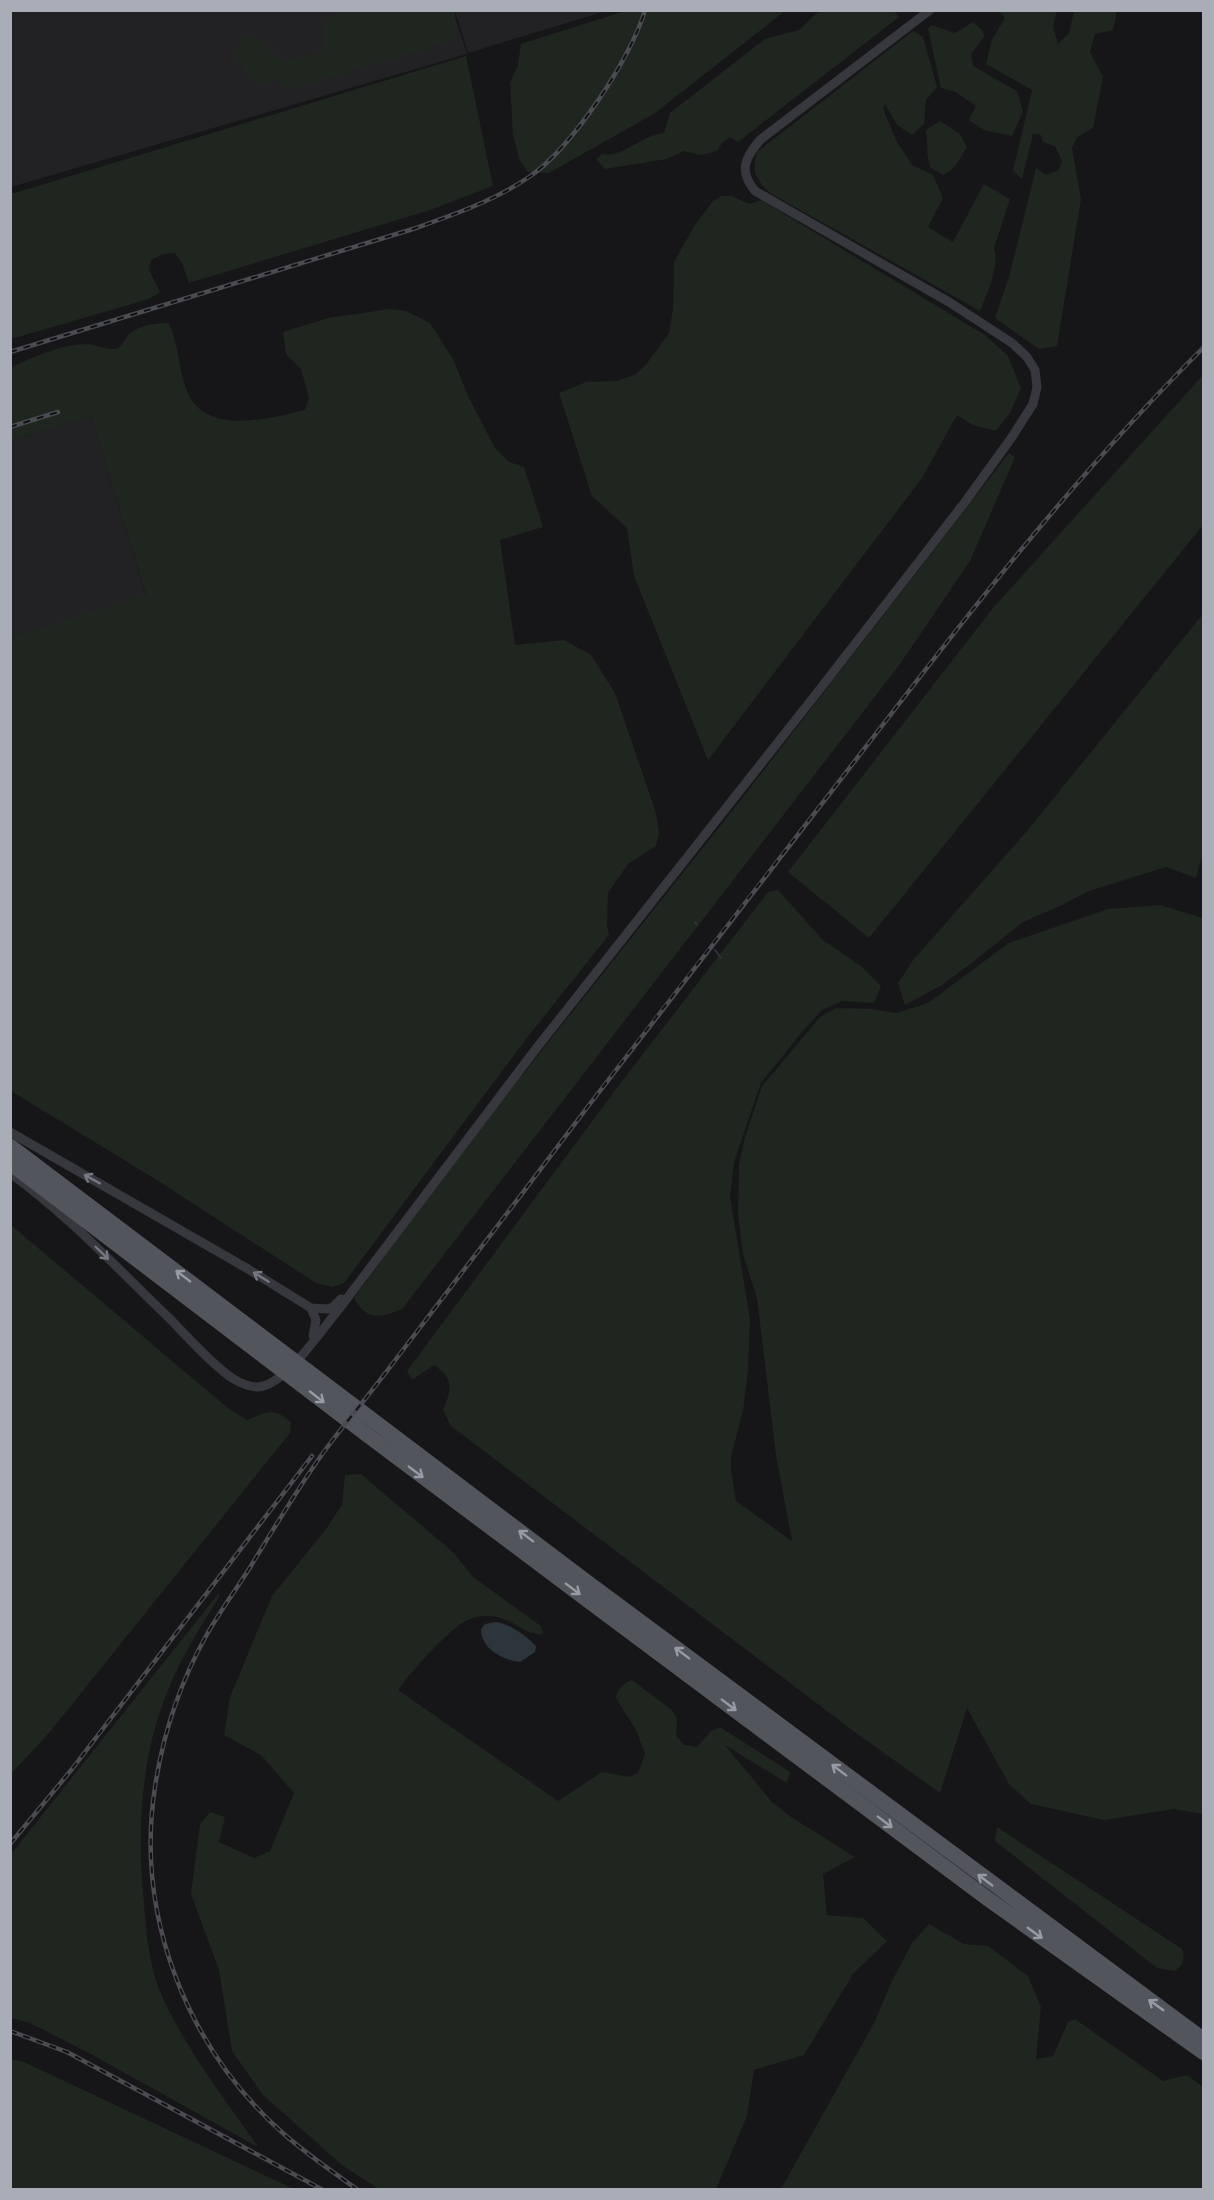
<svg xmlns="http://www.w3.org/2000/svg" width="1214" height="2200" font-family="'DM Sans',sans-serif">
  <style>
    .built { fill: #222225 }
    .green { fill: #1e261f }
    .water { fill: #2c353c }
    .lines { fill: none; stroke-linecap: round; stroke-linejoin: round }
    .stream { stroke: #2c353c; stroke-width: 2 }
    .street { stroke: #37383d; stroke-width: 9 }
    .primary { stroke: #53555c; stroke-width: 15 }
    .rail-casing { stroke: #4a4c52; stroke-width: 4.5 }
    .rail { stroke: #111113; stroke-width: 2; stroke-dasharray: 7; stroke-linecap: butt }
    .oneway { stroke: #757881 }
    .oneway2 { stroke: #979ba6 }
  </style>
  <rect width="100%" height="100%" fill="#161618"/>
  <!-- built -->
  <path class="built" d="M11 11H453L467 54 11 187Z
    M455 11H606L468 53Z
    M91 416 146 596 11 637V441Z"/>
  <!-- green -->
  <path class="green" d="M455 11V32L448 42 288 90 276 80 256 84 235 58 242 33 261 41 283 62 322 52 324 22 338 11Z
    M625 11H785L655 113 549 173 528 172 520 161 513 135 510 83 518 65 521 44Z
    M819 11H894L899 17 738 142 730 137 722 143 717 151 701 155 684 151 667 159 605 169 596 159 602 154C624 158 641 135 664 133L670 113 765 39 799 30Z
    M999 11H1057L1053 27 1058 44 1069 33 1074 11H1117L1113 30 1095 34 1090 52 1103 77 1093 128 1077 137 1072 148 1081 199 1057 346 1039 349 995 318 1009 277 1036 168 1046 175 1059 170 1062 161 1055 146 1043 142 1041 135 1033 134 1022 179 1013 171 1032 90 986 64 992 39 1005 18Z
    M973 22 983 31 984 37 971 54 973 66 1017 91 1023 111 1012 136 984 130 969 120 976 106 956 92 941 88 928 29 931 25 955 33Z
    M913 31 923 37 937 87 926 100 924 124 912 135 897 125 885 104 883 109 897 142 912 165 933 175 943 198 928 227 953 242 984 184 1010 199 994 248C1000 267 987 293 980 311L770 193C756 180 750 170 758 151Z
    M466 56 493 186 430 210 189 283 182 263 175 253 164 254 151 260 149 270 160 292 149 299 11 339V194Z
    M940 121 960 134 967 147 954 168 943 175 930 167C926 155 928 143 926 130Z
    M721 196H732L749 204 761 200 985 335 1008 356 1021 388 1010 413 996 431 973 425 957 415 922 478 708 760 634 576 627 528 592 496 559 393 586 382 616 381 635 375 645 366 669 333 673 309 674 262 695 225 713 201Z
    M390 309 406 311 430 323 453 359 468 396 495 448 509 462 524 467 543 527 500 540 515 645 564 640 591 655 615 693 656 813 659 833 656 846 628 864 608 893 607 925 609 935 526 1039 344 1283 333 1287 316 1283 152 1177 11 1091V637L146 595 91 416 11 441V367C34 357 60 345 86 344 95 344 111 352 118 348 123 346 125 338 129 334 140 325 155 323 169 323 179 345 178 368 187 391 204 436 269 419 305 410L309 398 301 369 286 354 283 332 328 318Z
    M1203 375V525L869 938 788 872 993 608Z
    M1009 453 1015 457 970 561 900 664 402 1309C381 1318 366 1321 354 1298L465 1147 736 806Z
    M1203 614 1204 849 1196 878 1166 867 1089 891 1060 906 1023 922 973 962 942 985 905 1005 898 983 914 959 1027 831Z
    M778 890 822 939 862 967 881 986 874 1003 842 1001 822 1010 803 1031 761 1083 734 1162 730 1197 750 1319 748 1370 743 1411 731 1456V1470L736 1501 792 1541 776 1455 757 1298 743 1254 738 1214 739 1165 745 1137 762 1086 820 1017 836 1008 872 1009 896 1013 928 1003 1009 943 1108 909 1160 905 1203 918V1814L1174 1809 1104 1820 1031 1804 1009 1784 967 1708 940 1793 856 1733 451 1426 443 1410C452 1389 454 1379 434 1365L412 1380 407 1371 619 1085 768 892Z
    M11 1225 229 1409 247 1420C266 1412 273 1407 291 1422L290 1433 49 1733 11 1774Z
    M361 1474 454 1553 473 1577 541 1626 543 1634C527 1636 517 1623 501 1618 490 1615 481 1615 470 1619 451 1626 410 1673 398 1690L558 1801 602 1772 630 1777 638 1773 645 1754 636 1730 616 1698C617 1689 623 1683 632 1680L672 1710 677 1719 676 1736 684 1745 697 1747 711 1731 720 1727 790 1772 787 1783 725 1745 772 1802 791 1817 855 1857 823 1874 827 1915 863 1918 887 1941 853 1974 804 2055 754 2070 747 2116 716 2189H379L343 2166 263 2095 232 2051 219 1970 191 1894 200 1824 210 1812 225 1817 219 1842 254 1858 270 1851 294 1793 261 1755 224 1735 230 1697 272 1596 326 1529 342 1505 345 1475Z
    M219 1593V1597C201 1626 182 1656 169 1688 140 1756 137 1832 144 1904 146 1930 149 1964 159 1989 183 2046 223 2096 258 2147L87 2052 30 2023 11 2018V1854Z
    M997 1827 1182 1949C1185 1960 1184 1964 1175 1971L1157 1968 995 1841Z
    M929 1924 964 1944 988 1946 1028 1976 1041 2007 1036 2059 1053 2056 1068 2022 1075 2019 1163 2081 1187 2075 1203 2087V2189H781L874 2023 892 1981 912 1943Z
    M11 2059 24 2062 294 2189H11Z"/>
  <!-- water -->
  <path class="water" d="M496 1622C512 1625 525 1635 536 1646L535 1652 520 1662C503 1660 481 1649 481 1629L485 1624Z"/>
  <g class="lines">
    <!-- stream -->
    <path class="stream" d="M695 922 697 925
      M715 950 721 958"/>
    <!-- street -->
    <path class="street" d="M10 1132 248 1269 311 1308 327 1309 333 1307 341 1299
      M10 1173C68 1215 118 1269 169 1318 188 1337 210 1363 232 1378 240 1383 249 1387 258 1387 286 1385 321 1330 339 1309L535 1050 820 689 965 502 1012 437 1033 404 1037 387 1035 370 1027 357 1012 343 949 302 755 191C739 171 744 159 760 140L930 10
      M311 1308 316 1320 313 1336"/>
    <!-- primary -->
    <path class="primary" d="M10 1146 587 1582 1204 2040
      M10 1163 370 1437 578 1593 988 1899 1204 2053"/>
    <defs>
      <path id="rail" d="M10 352 413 229C453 215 494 201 529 177 571 149 631 59 645 10
        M10 427 58 412
        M10 1844 72 1769 312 1456
        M10 2031 67 2052 323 2190
        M358 2190C333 2172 308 2155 285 2135 187 2049 135 1916 155 1787 163 1734 180 1683 206 1636 219 1613 235 1591 249 1569 273 1530 296 1491 323 1453 345 1423 370 1394 393 1363 457 1279 522 1194 586 1109 676 991 767 874 858 757 967 615 1076 474 1204 347"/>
    </defs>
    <!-- rail casing -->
    <use href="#rail" class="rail-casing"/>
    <!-- rail -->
    <use href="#rail" class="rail"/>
  </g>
  <!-- one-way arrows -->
  <defs><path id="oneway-shaft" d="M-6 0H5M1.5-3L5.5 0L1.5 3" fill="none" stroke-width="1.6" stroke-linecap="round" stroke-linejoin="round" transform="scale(1.5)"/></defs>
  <g class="oneway">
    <use href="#oneway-shaft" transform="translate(92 1179) rotate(-151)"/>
    <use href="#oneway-shaft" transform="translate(102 1253) rotate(44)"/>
    <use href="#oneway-shaft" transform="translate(261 1277) rotate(-148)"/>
  </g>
  <g class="oneway2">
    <use href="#oneway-shaft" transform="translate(183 1276) rotate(-143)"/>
    <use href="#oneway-shaft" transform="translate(317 1397) rotate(38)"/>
    <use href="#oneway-shaft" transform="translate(416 1472) rotate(37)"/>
    <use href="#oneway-shaft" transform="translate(526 1536) rotate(-143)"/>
    <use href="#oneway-shaft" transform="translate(573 1589) rotate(37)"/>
    <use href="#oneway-shaft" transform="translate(682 1653) rotate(-143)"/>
    <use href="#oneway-shaft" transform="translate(729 1705) rotate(37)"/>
    <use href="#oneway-shaft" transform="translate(839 1770) rotate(-143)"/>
    <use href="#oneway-shaft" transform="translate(885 1822) rotate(37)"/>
    <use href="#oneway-shaft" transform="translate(985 1880) rotate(-143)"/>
    <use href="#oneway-shaft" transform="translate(1035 1933) rotate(36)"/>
    <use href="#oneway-shaft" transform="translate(1156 2005) rotate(-144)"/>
  </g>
  <!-- border -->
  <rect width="1214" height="2200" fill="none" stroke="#a8adb8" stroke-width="24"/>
</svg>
